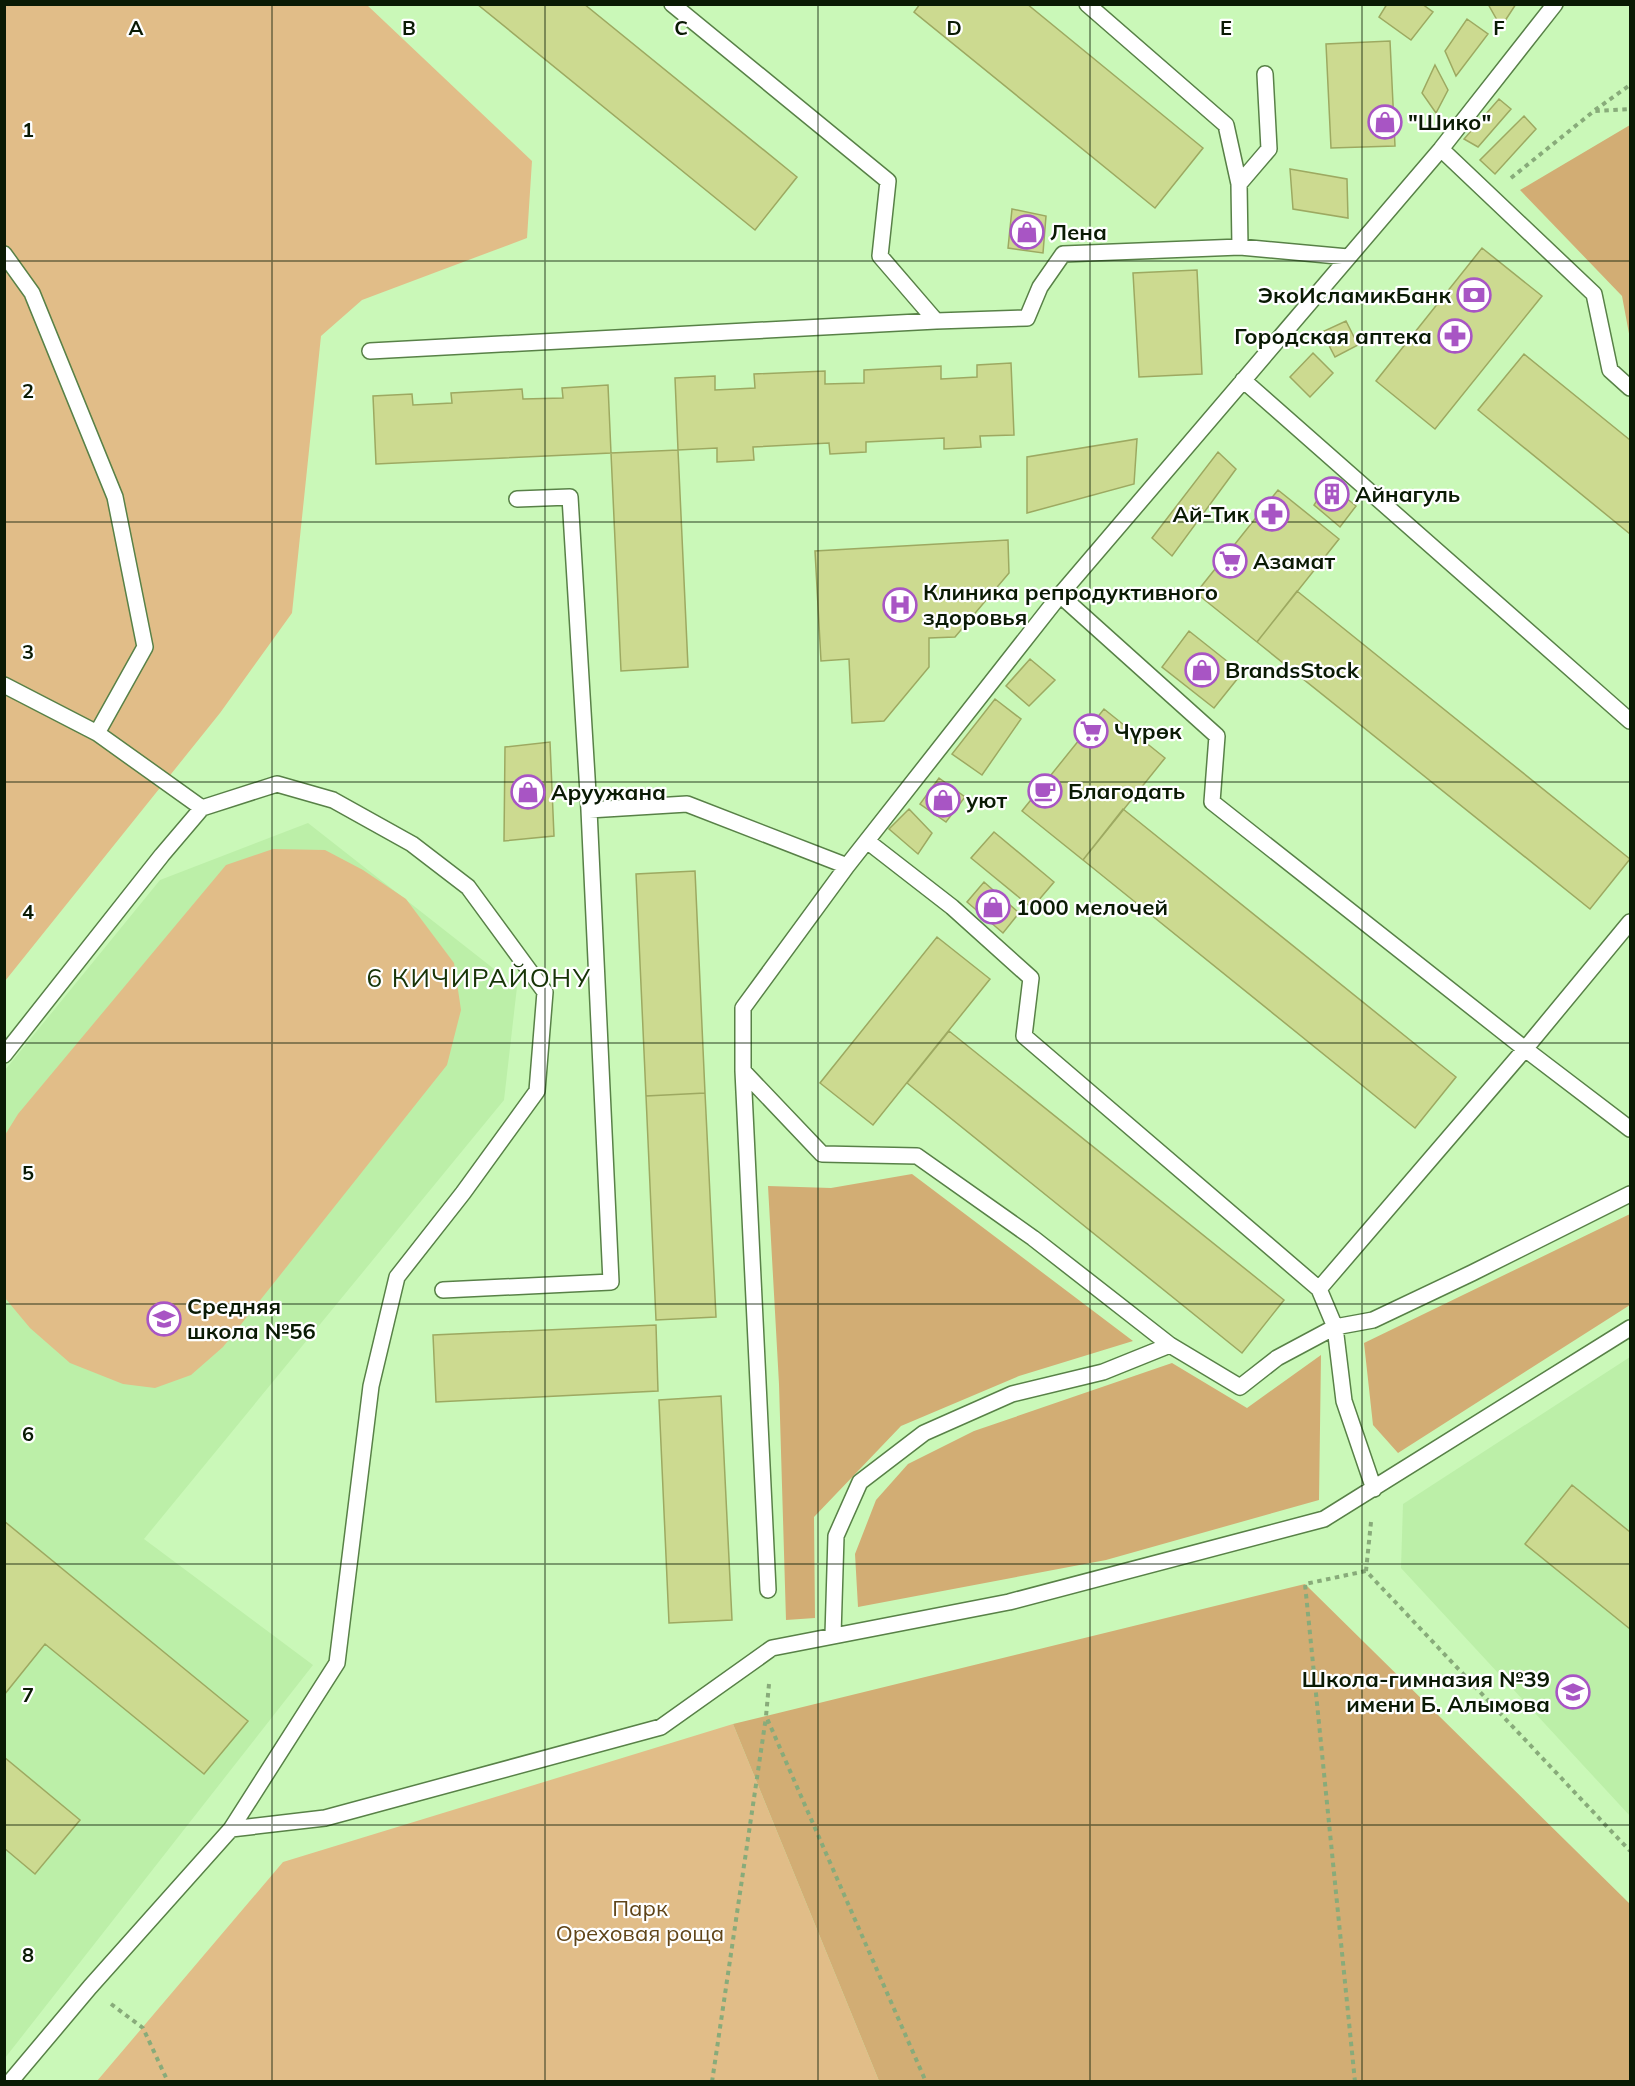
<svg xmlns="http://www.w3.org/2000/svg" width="1635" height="2086" font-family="Mulish,sans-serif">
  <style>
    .built { fill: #bcefa8 }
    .green { fill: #e1bd88 }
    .forest { fill: #d2ad74 }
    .building { fill: #ccda90; stroke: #9da961; stroke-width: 1.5 }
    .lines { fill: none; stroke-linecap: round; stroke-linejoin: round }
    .lane-casing { stroke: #588147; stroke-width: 18 }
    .path { stroke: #88ab7a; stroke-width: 4; stroke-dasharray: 4.5 4.5; stroke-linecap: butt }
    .lane { stroke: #fff; stroke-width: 15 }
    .grid { fill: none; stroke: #0a1a04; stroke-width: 1.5; stroke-opacity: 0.55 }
    .labels { text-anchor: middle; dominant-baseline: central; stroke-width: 4.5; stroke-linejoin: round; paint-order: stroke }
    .poi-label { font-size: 22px; font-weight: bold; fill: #0a1a04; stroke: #fff; text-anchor: start }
    .park-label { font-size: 22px; fill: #5f4418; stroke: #fff }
    .quarter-label { font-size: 26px; letter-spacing: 1.5px; fill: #173408; stroke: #fff }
    .grid-label { font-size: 20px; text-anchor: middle; font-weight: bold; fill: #0a1a04; stroke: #fff; stroke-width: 4.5; stroke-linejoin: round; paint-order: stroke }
  </style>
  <rect width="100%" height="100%" fill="#caf8b8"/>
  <!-- built -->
  <path class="built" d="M308 823 517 987 504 1100 144 1539 313 1665 5 2058V1070L160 880Z
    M1630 1357V1816L1401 1568 1403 1504Z"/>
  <!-- green -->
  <path class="green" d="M5 5H367L532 161 527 238 362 300 321 336 292 613 220 713 5 981Z
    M273 849 325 850 363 870 406 899 454 963 461 1010 447 1065 223 1347 191 1375 155 1388 123 1384 70 1363 30 1328 5 1298V1135L18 1114 226 865Z
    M733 1724 879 2081H97L283 1862Z"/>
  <!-- forest -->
  <path class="forest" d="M1630 125V339L1622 296 1520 190Z
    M912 1174 1133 1341 1019 1376 901 1426 814 1517 815 1618 786 1620 779 1384 768 1186 831 1188Z
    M1630 1214V1305L1398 1453 1373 1425 1364 1343Z
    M1321 1355 1319 1500 1106 1560 858 1607 855 1554 876 1500 908 1464 974 1431 1172 1363 1247 1408Z
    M1305 1584 1630 1904V2081H879L733 1724Z"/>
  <!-- building -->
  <path class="building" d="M477 4H584L797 177 755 230Z
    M920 4H1027L1203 148 1155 208 914 12Z
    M1387 4H1422L1433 12 1411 40 1379 17Z
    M1488 4H1516L1501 27Z
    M1467 19 1488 34 1456 76 1445 51Z
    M1390 41 1395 146 1331 148 1326 44Z
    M1435 65 1448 90 1436 113 1422 93Z
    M1499 99 1511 109 1478 147 1464 139Z
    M1524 116 1536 129 1495 174 1480 160Z
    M1290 169 1347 179 1348 218 1293 209Z
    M1012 209 1046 216 1043 253 1008 248Z
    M1482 248 1542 296 1435 429 1376 381Z
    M1197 270 1202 374 1139 377 1133 273Z
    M1346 321 1358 345 1335 357 1322 332Z
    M1313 353 1333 373 1310 397 1290 377Z
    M1524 354 1630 440V534L1478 410Z
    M1011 363 1014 435 980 436 981 447 944 449V438L866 442V452L830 454 829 443 753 447 754 460 717 462V448L678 450 675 378 715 376V390L755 388 754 374 825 371V384L864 383V370L941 366V379L977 377V365Z
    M608 385 611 453 376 464 373 396 412 394 413 405 452 403 451 393 522 389 523 399 563 398 562 388Z
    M1137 439 1134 484 1027 513V457Z
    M678 450 688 667 621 671 611 453Z
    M1218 452 1236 469 1172 556 1152 538Z
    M1328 483 1356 506 1340 527 1314 505Z
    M1278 490 1339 539 1257 642 1196 593Z
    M1008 540 1009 573 955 637 929 638V667L884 721 852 723 849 659 821 661 815 551Z
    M1297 591 1630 859 1590 909 1257 642Z
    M1189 631 1242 673 1214 708 1162 667Z
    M1030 659 1055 680 1029 706 1006 686Z
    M995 699 1021 719 982 775 952 754Z
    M1104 709 1165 758 1083 860 1022 811Z
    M550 742 554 836 504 841 505 747Z
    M939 778 965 797 946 822 920 804Z
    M909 809 932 833 918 854 889 829Z
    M1123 809 1456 1077 1415 1128 1083 860Z
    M994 832 1054 882 1032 908 971 858Z
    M695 871 705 1093 646 1096 636 874Z
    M984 882 1019 913 1003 933 967 902Z
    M937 937 990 979 873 1125 820 1083Z
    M949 1031 1284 1300 1242 1353 907 1083Z
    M705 1093 716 1317 656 1320 646 1096Z
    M656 1325 658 1391 436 1402 433 1335Z
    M721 1396 732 1620 669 1623 659 1400Z
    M1572 1485 1630 1532V1629L1525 1544Z
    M4 1521 248 1721 204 1774 45 1644 4 1695Z
    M4 1757 80 1820 35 1874 4 1848Z"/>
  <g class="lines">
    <defs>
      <path id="lane" d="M672 4 888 181 880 256 936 321
        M1087 4 1226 125 1239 184 1240 247 1348 257
        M1441 149 1594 294 1610 370 1630 388
        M1239 184 1269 149 1265 74
        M4 254 32 293 115 497 145 647 97 733 202 808
        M370 351 936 321 1027 318 1040 287 1063 254 1240 247
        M1243 380 1630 721
        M517 499 570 497 589 810
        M1060 595 1217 736 1212 802 1525 1049 1630 1129
        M4 685 97 733
        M867 841 952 907 1031 978 1024 1036 1319 1289
        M1630 922 1525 1049 1319 1289 1335 1327 1373 1320 1472 1273 1630 1194
        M4 1055 162 855 202 808 277 784 333 800 412 844 468 887 545 992 537 1091 463 1193 397 1277 371 1386 337 1663 231 1829 90 1987 10 2082
        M743 1071 822 1154 917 1156 1033 1238 1170 1345 1240 1387 1277 1358 1335 1327 1344 1401 1374 1489
        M443 1290 611 1282 589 810 687 804 847 866 1060 595 1441 149 1555 4
        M768 1590 743 1071V1008L847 866
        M833 1635 836 1536 860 1482 924 1433 1012 1394 1103 1372 1170 1345
        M231 1829 325 1818 661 1727 772 1648 1009 1602 1324 1519 1630 1328"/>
    </defs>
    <!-- lane casing -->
    <use href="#lane" class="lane-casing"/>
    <!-- path -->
    <path class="path" d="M1595 110 1630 85
      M1511 178 1594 111 1630 109
      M1371 1522 1366 1571 1630 1851
      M769 1684 766 1716 926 2082
      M111 2004 143 2028 168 2082
      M712 2082 766 1717
      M1355 2082 1305 1584 1366 1571"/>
    <!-- lane -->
    <use href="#lane" class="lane"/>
  </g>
  <!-- grid -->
  <path class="grid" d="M272 4V2082M545 4V2082M818 4V2082M1090 4V2082M1362 4V2082M4 261H1630M4 522H1630M4 782H1630M4 1043H1630M4 1304H1630M4 1564H1630M4 1825H1630"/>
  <!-- icons -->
  <defs>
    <symbol id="shop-ring" viewBox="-11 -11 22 22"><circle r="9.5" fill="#fff" stroke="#a855c4" stroke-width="1.5"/><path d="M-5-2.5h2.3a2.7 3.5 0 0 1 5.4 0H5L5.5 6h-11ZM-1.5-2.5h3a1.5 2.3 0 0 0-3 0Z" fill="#a855c4"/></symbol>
    <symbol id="bank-ring" viewBox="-11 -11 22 22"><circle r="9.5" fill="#fff" stroke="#a855c4" stroke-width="1.5"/><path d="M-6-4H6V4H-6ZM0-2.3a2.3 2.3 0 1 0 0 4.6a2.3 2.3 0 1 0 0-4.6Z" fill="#a855c4"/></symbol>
    <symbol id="pharmacy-ring" viewBox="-11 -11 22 22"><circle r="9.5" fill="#fff" stroke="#a855c4" stroke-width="1.5"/><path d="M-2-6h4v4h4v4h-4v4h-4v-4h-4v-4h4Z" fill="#a855c4"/></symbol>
    <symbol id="building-ring" viewBox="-11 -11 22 22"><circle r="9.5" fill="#fff" stroke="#a855c4" stroke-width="1.5"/><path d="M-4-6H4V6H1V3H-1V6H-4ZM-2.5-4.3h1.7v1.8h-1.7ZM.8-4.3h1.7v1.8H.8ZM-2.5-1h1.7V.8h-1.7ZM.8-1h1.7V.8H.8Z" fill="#a855c4"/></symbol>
    <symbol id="supermarket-ring" viewBox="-11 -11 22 22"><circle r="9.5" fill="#fff" stroke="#a855c4" stroke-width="1.5"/><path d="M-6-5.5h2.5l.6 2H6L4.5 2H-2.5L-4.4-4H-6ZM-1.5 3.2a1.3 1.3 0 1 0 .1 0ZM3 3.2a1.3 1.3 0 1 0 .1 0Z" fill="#a855c4"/></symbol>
    <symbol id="hospital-ring" viewBox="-11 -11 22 22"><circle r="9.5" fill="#fff" stroke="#a855c4" stroke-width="1.5"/><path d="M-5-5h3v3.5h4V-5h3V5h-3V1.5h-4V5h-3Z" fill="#a855c4"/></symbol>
    <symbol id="cafe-ring" viewBox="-11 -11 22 22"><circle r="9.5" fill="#fff" stroke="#a855c4" stroke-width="1.5"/><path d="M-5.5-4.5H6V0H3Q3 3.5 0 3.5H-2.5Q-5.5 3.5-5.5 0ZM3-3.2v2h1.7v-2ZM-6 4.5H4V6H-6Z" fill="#a855c4"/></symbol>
    <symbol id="school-ring" viewBox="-11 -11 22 22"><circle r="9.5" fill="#fff" stroke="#a855c4" stroke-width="1.5"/><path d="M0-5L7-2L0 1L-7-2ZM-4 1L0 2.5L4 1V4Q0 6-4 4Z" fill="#a855c4"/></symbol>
  </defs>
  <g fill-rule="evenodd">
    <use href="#shop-ring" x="1366" y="103" width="38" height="38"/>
    <use href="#shop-ring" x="1008" y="213" width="38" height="38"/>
    <use href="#bank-ring" x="1455" y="276" width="38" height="38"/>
    <use href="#pharmacy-ring" x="1436" y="317" width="38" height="38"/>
    <use href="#building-ring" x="1313" y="475" width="38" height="38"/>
    <use href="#pharmacy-ring" x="1253" y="495" width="38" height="38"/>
    <use href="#supermarket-ring" x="1211" y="542" width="38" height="38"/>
    <use href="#hospital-ring" x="881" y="586" width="38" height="38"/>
    <use href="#shop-ring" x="1183" y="651" width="38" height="38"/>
    <use href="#supermarket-ring" x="1072" y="712" width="38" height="38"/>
    <use href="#cafe-ring" x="1026" y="772" width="38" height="38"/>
    <use href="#shop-ring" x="509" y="773" width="38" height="38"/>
    <use href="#shop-ring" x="924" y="781" width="38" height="38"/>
    <use href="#shop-ring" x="974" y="888" width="38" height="38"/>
    <use href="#school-ring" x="145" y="1300" width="38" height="38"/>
    <use href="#school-ring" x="1554" y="1673" width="38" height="38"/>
  </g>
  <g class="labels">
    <!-- poi labels -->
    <g class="poi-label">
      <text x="1408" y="122">"Шико"</text>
      <text x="1050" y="232">Лена</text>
      <text x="1451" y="295" text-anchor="end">ЭкоИсламикБанк</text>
      <text x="1432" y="336" text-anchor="end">Городская аптека</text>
      <text x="1355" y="494">Айнагуль</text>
      <text x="1249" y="514" text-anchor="end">Ай-Тик</text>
      <text x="1253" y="561">Азамат</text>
      <text x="923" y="592">Клиника репродуктивного<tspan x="923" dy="25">здоровья</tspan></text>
      <text x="1225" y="670">BrandsStock</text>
      <text x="1114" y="731">Чүрөк</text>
      <text x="1068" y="791">Благодать</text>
      <text x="551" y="792">Аруужана</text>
      <text x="966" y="800">уют</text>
      <text x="1016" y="907">1000 мелочей</text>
      <text x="187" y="1306">Средняя<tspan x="187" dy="25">школа №56</tspan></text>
      <text x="1550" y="1679" text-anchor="end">Школа-гимназия №39<tspan x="1550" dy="25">имени Б. Алымова</tspan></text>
    </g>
    <!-- park labels -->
    <g class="park-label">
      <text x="640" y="1908">Парк<tspan x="640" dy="25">Ореховая роща</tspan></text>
    </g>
    <!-- quarter labels -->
    <g class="quarter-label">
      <text x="479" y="977">6 КИЧИРАЙОНУ</text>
    </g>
  </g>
  <g class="grid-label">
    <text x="136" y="35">A</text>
    <text x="409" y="35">B</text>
    <text x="681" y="35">C</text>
    <text x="954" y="35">D</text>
    <text x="1226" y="35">E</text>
    <text x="1499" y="35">F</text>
    <text x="28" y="137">1</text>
    <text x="28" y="398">2</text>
    <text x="28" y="659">3</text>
    <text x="28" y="919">4</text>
    <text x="28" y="1180">5</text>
    <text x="28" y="1441">6</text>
    <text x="28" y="1702">7</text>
    <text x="28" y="1962">8</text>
  </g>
  <!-- border -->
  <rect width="1635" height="2086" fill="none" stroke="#0a1a04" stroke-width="12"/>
</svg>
